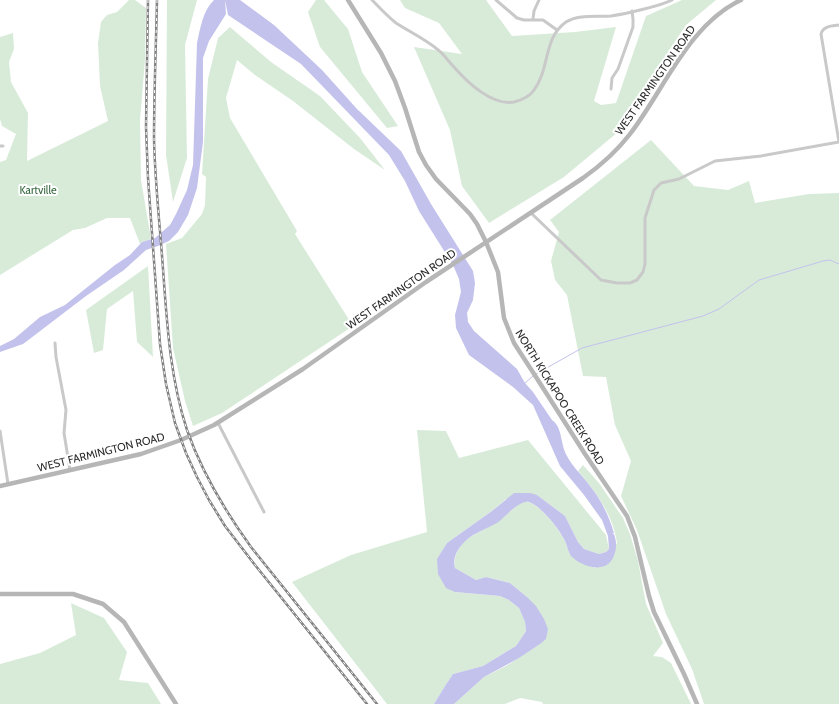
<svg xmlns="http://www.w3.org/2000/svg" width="839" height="704" font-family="Cabin,sans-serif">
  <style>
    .green { fill: #d8ebd9 }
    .water { fill: #c3c2ec }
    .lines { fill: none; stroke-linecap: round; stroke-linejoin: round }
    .stream { stroke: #c3c2ec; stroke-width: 1 }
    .minor { stroke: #c9c9c9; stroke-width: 3 }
    .secondary { stroke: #b6b6b6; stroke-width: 4.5 }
    .rail-casing { stroke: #818181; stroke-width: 2.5 }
    .rail { stroke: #fff; stroke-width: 1; stroke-dasharray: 3; stroke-linecap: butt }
    .labels { text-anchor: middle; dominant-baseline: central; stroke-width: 4; stroke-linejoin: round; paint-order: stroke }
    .street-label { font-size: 11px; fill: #2c2c2c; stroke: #fff }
    .park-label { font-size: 11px; fill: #376940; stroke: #fff }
  </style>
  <rect width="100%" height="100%" fill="#fff"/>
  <!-- green -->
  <path class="green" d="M129 0H135L146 8 145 60 140 120 141 180 151 239 142 242 140 244 130 218H107L85 228 73 230 0 275V162L6 160 16 134 2 126 0 119V37L13 33 14 49 9 62 11 82 28 113 27 161 108 121 100 86 98 43 101 22 107 15 117 12Z
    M167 0H197L185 45 187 158 173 202 166 155Z
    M316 0H324L348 29 362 72 398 126 387 128 320 47 308 12Z
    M400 0H486L512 36 575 32 616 27 594 101 601 105 616 103 646 16 682 0H716L686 25 646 85 618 132 564 177 489 223 462 186 450 130 414 47 462 54 439 23 405 8Z
    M230 27 271 62 320 96 360 138 385 170 354 149 293 101 255 75 237 60 226 98 230 118 297 231 295 234 353 326 222 413 193 426 185 401 173 348 166 244 182 238 202 214 205 205 206 177 202 174 208 79 218 38Z
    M651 140 694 186 728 190 749 181 755 203 809 194 839 193V704H704L692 669 666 614 637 530 621 496 631 461 615 425 606 377 583 376 567 295 555 280 551 261 559 232 550 220Z
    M148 266 153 357 137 342 133 291 107 309 103 350 94 353 86 310Z
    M417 430 446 431 459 458 528 440 606 535 609 549 606 552 599 554 584 549 578 542 565 516 537 495 506 499 492 511 447 543 437 560 455 592 500 596 509 600 519 608 525 622 526 631 516 646 506 652 483 666 453 674 445 686 434 704H387L292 582 351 555 427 532Z
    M583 465 599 483 623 518 630 534 638 561 646 604 663 643 653 656 662 657 671 663 691 704H543L542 702 520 698 505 704H454L484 677 506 666 540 644 527 597 510 583 486 577 476 580 455 568C452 557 461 542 470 537 484 529 498 523 509 512 514 509 518 503 524 502 537 499 560 531 565 541 567 545 568 552 571 555 575 560 589 565 595 568L617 543C613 515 596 492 578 471Z
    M71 603 104 618 127 652 119 680 148 683 161 704H0V664L40 653 76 635Z"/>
  <!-- water -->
  <path class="water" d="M214 0H225L226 14 209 41 203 58V142L197 188 188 215 178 232 169 241 158 246 146 250 124 270 86 296 31 338 23 344 0 352V346L14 339 40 317 65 305 115 265 130 255 142 242 155 238 170 225 176 214 187 190 193 165 197 43C200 29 203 10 214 0Z
    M225 0H240L274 25 322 70 357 109 401 151 431 204 473 271 475 283 473 300 467 313 468 322 474 331 517 369 525 383 533 392 552 420C563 428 560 444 567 456 572 466 580 473 587 482 600 498 608 513 614 533H612L614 534C617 543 617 549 613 558 605 574 582 567 571 556 568 552 567 544 564 539 558 528 541 506 529 502 520 499 504 518 497 523 490 527 482 530 475 534 464 540 451 554 455 568L476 580 486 577 510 583 527 597 536 606 544 619 548 629 546 639 540 644 519 658 484 677 454 704H434L445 686 453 674 483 666 506 652 516 646 526 631 525 622 519 608 509 600 500 596 455 592 446 588 438 574 437 559 447 543 492 511 514 493H530L537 495 565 516 578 542 584 549 599 554 606 552 609 549 608 536 602 520 584 495 560 466 533 405 513 387 469 355 456 328 455 315 461 292 459 279 453 265 419 211 405 181 389 155 301 64 228 15Z"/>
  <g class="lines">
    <!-- stream -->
    <path class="stream" d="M536 374 582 348 703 316 719 309 759 280 823 261 830 260 839 264
      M525 383 533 376"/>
    <!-- minor -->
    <path class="minor" d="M372 0C380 8 387 16 396 23 410 32 425 39 437 49 444 54 448 61 454 67 467 82 492 106 514 102 522 100 530 96 534 90 550 69 543 38 566 22 578 14 597 17 611 16 624 14 661 6 672 0
      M496 0 517 18 524 20H543L557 30
      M533 19 534 11 539 0
      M611 89 612 78 618 69 633 27V19L632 11
      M839 142 821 34C823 26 832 26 839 25
      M0 146H3
      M531 213 601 280 617 283H630L637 280 643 272 645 264V218L654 190 661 183 679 179 715 161 761 156 839 142
      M55 343 56 357 66 410 64 433 70 470
      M218 423 264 512
      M0 431 8 484"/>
    <!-- secondary -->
    <path class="secondary" d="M348 0 381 53 395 81 405 108 419 152 426 165 436 179 470 214 477 224 486 242 498 272 504 318 514 343 536 377 585 454 627 516 635 537 649 596 654 612 684 674 697 704
      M0 486 141 454 181 440 214 425 303 369 426 282 583 178C600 166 617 151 630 134 664 90 688 25 741 0
      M0 594H73L103 604 124 622 176 704"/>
    <defs>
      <path id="rail" d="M148 0 146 127 148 178 160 344 166 384 175 423 186 453 197 477 209 500 225 526 255 565 367 704
        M157 0C156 46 154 93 154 139 155 183 160 226 163 269 167 324 170 378 187 430 202 473 225 511 251 547L377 704"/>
    </defs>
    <!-- rail casing -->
    <use href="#rail" class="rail-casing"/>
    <!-- rail -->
    <use href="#rail" class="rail"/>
  </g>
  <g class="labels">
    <!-- street labels -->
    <g class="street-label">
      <text transform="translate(655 80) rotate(-55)">WEST FARMINGTON ROAD</text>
      <text transform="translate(401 289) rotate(-35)">WEST FARMINGTON ROAD</text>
      <text transform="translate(560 397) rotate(58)">NORTH KICKAPOO CREEK ROAD</text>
      <text transform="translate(101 452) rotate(-14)">WEST FARMINGTON ROAD</text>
    </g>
    <!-- park labels -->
    <g class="park-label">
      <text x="38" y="190">Kartville</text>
    </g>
  </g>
</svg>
